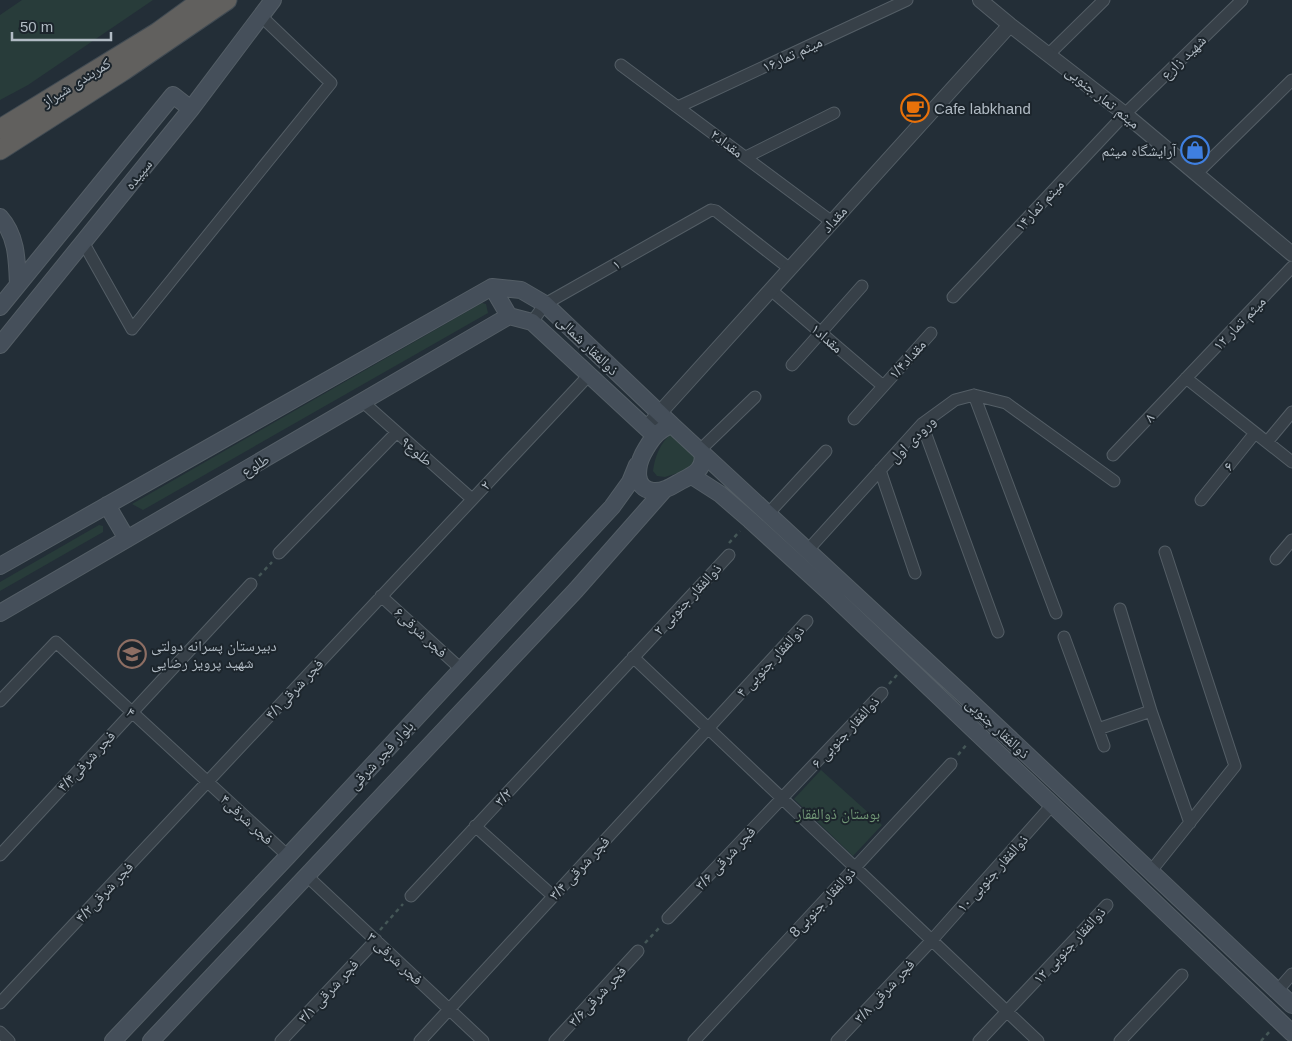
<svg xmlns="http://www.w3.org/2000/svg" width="1292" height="1041" font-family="Helvetica,'Noto Naskh Arabic',sans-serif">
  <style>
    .green { fill: #283c3a }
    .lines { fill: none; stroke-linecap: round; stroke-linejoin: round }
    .minor-casing { stroke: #545e66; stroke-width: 13 }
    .tertiary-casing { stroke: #545e66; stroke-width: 16 }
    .secondary-casing { stroke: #545e66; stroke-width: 18 }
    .trunk-casing { stroke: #414b53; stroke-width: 21 }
    .path { stroke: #455757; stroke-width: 2.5; stroke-dasharray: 4 4; stroke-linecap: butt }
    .minor { stroke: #374048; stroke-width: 11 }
    .tertiary { stroke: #374048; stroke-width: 14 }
    .secondary { stroke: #454f5a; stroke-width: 16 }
    .trunk { stroke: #61605e; stroke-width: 19 }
    .labels { text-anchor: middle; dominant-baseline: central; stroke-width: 4; stroke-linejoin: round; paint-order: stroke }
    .street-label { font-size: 15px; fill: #b1bbc4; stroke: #1c252c }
    .poi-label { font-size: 15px; fill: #b1bbc4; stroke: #1c252c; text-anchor: start }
    .park-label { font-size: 15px; fill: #729877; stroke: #1c252c }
  </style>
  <rect width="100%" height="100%" fill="#232e37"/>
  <!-- green -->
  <path class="green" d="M22 0H153L28 85 0 100V15Z
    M482 303 486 304 488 313 143 510 132 504Z
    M672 433 698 453 690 469 665 477 657 476 653 471C655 456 660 443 672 433Z
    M99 525 103 526V532L0 591V582Z
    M821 770 882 825 853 856 794 799Z"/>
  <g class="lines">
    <defs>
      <path id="minor" d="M1049 54 1104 0
        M621 65 832 222
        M678 107 907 0
        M746 157 834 113
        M1196 174 1292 80
        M83 242 132 329 331 83 261 16
        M771 290 883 386
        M953 297 1125 114 1242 0
        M532 322 545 304 711 210 716 211 790 269
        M792 365 862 286
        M1186 378 1292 462
        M974 395 1056 613
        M363 402 472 499
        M854 419 931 333
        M922 424 998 632
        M1267 442 1292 412
        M699 451 755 397
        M1113 455 1292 267
        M880 470 915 573
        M1201 500 1255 433
        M767 515 826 451
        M807 551 922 424 955 400 974 395 1006 403 1114 481
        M279 553 396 433
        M1276 559 1292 540
        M381 596 461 669
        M1120 609 1151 711 1190 823
        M1064 637 1104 746
        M633 657 1038 1041
        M0 701 56 642 288 856
        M1098 729 1151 711
        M475 826 553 896
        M0 855 251 584
        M1151 871 1235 766 1165 552
        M307 876 483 1041
        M411 896 729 555
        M668 918 882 693
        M1277 991 1292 974
        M0 1003 590 374
        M0 1032 9 1041
        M281 1041 376 940
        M420 1041 807 621
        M555 1041 638 951
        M694 1041 951 764
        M837 1041 932 940 1052 805
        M979 1041 1107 905
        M1120 1041 1182 975"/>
      <path id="tertiary" d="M980 0 1010 25 1125 114 1292 254
        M646 428 1010 25"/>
      <path id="secondary" d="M0 217C17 236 17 260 18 285
        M492 287 521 290 545 304 672 425
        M492 287 509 316
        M0 307 173 95 191 109
        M509 316 532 322 655 436
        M0 345 191 109 273 0
        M702 453C706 469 693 475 681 481 672 486 664 492 653 491 633 489 637 466 643 454 650 441 657 430 672 425L968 699 1292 1005
        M692 476 720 494 750 520 830 593 1292 1033
        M107 505 127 539
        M0 566 492 287
        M0 613 509 316
        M113 1041 288 856 612 507 630 482 637 465
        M151 1041 576 590 665 489"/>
      <path id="trunk" d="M0 129 158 32 202 0
        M0 150 123 71 227 0"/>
    </defs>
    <!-- minor casing -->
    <use href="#minor" class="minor-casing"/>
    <!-- tertiary casing -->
    <use href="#tertiary" class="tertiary-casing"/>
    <!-- secondary casing -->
    <use href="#secondary" class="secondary-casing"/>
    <!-- trunk casing -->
    <use href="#trunk" class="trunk-casing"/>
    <!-- path -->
    <path class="path" d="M729 543 740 531
      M259 576 272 562
      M889 684 897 675
      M958 755 967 744
      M380 930 403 904
      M645 943 660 927
      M1261 1041 1270 1031"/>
    <!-- minor -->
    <use href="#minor" class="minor"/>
    <!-- tertiary -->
    <use href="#tertiary" class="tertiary"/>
    <!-- secondary -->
    <use href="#secondary" class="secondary"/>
    <!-- trunk -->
    <use href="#trunk" class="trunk"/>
  </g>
  <!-- icons -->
  <defs>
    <symbol id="cafe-ring" viewBox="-11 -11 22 22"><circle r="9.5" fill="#1c252c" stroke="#e8710a" stroke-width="1.5"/><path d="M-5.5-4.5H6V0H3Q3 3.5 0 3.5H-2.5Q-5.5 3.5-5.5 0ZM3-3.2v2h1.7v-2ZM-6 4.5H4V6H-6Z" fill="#e8710a"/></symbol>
    <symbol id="shop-ring" viewBox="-11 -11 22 22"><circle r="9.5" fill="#1c252c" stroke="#3f7fe0" stroke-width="1.5"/><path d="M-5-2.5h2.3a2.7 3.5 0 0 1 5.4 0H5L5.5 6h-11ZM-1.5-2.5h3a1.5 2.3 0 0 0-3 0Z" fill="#3f7fe0"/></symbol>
    <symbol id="school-ring" viewBox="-11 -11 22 22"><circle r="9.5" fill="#1c252c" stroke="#8d6e63" stroke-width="1.5"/><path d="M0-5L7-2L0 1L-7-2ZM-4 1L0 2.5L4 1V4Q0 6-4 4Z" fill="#8d6e63"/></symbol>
  </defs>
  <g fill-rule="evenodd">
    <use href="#cafe-ring" x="899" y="92" width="32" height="32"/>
    <use href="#shop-ring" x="1179" y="134" width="32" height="32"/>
    <use href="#school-ring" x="116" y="638" width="32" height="32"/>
  </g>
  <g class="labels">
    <!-- street labels -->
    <g class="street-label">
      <text transform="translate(792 54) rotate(-25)">میثم تمار۱۶</text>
      <text transform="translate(1183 57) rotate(-44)">شهید زارع</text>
      <text transform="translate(76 82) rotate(-32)">کمربندی شیراز</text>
      <text transform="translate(1103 97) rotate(39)">میثم تمار جنوبی</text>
      <text transform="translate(727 143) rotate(37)">مقداد۲</text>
      <text transform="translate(138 174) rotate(-51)">سپیده</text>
      <text transform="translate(1039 205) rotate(-47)">میثم تمار۱۴</text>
      <text transform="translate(834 219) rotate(-48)">مقداد</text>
      <text transform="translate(616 264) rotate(-29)">۱</text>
      <text transform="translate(1239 323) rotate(-46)">میثم تمار ۱۲</text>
      <text transform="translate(827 338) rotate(41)">مقداد۱</text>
      <text transform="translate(588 345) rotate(44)">ذوالفقار شمالی</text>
      <text transform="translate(907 359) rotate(-48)">مقداد۱/۴</text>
      <text transform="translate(1149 417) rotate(-47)">۸</text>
      <text transform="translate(912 439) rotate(-45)">ورودی اول</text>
      <text transform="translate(417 451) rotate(41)">طلوع۹</text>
      <text transform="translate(255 465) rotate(-30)">طلوع</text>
      <text transform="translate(1228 466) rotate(-51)">۶</text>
      <text transform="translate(485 485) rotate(-47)">۲</text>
      <text transform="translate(687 599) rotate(-47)">۲ ذوالفقار جنوبی</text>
      <text transform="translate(421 632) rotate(43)">فجر شرقی۶</text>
      <text transform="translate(770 661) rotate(-47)">۴ ذوالفقار جنوبی</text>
      <text transform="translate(294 689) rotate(-47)">فجر شرقی۴/۱</text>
      <text transform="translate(131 712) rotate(43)">۴</text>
      <text transform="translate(998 728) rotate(43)">ذوالفقار جنوبی</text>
      <text transform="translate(845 732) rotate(-47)">۶ ذوالفقار جنوبی</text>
      <text transform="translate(381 755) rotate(-47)">بلوار فجر شرقی</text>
      <text transform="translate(86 761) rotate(-47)">فجر شرقی۴/۴</text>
      <text transform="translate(503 797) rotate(-47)">۳/۲</text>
      <text transform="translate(247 819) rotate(43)">فجر شرقی۴</text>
      <text transform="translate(725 858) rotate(-47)">۳/۶ فجر شرقی</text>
      <text transform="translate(579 868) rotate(-47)">۳/۴ فجر شرقی</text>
      <text transform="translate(992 873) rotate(-48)">۱۰ ذوالفقار جنوبی</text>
      <text transform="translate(104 892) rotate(-47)">فجر شرقی۴/۲</text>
      <text transform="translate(822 902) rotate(-47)">8ذوالفقار جنوبی</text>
      <text transform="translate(1069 945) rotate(-47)">۱۲ ذوالفقار جنوبی</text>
      <text transform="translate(395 958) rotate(43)">۳ فجر شرقی</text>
      <text transform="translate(328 991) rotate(-47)">۳/۱ فجر شرقی</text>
      <text transform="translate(884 991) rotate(-47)">۳/۸ فجر شرقی</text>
      <text transform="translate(597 996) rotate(-47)">فجر شرقی۳/۶</text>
    </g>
    <!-- poi labels -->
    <g class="poi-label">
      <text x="934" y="108">Cafe labkhand</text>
      <text x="1176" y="150" text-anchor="end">آرایشگاه میثم</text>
      <text x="151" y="645">دبیرستان پسرانه دولتی<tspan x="151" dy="17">شهید پرویز رضایی</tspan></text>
    </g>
    <!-- park labels -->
    <g class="park-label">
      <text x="838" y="813">بوستان ذوالفقار</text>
    </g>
  </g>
  <!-- scale -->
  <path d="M12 32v8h99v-8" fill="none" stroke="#b1bbc4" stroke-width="2.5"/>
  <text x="20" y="32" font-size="15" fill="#b1bbc4" stroke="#1c252c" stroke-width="4" paint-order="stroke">50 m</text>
</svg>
